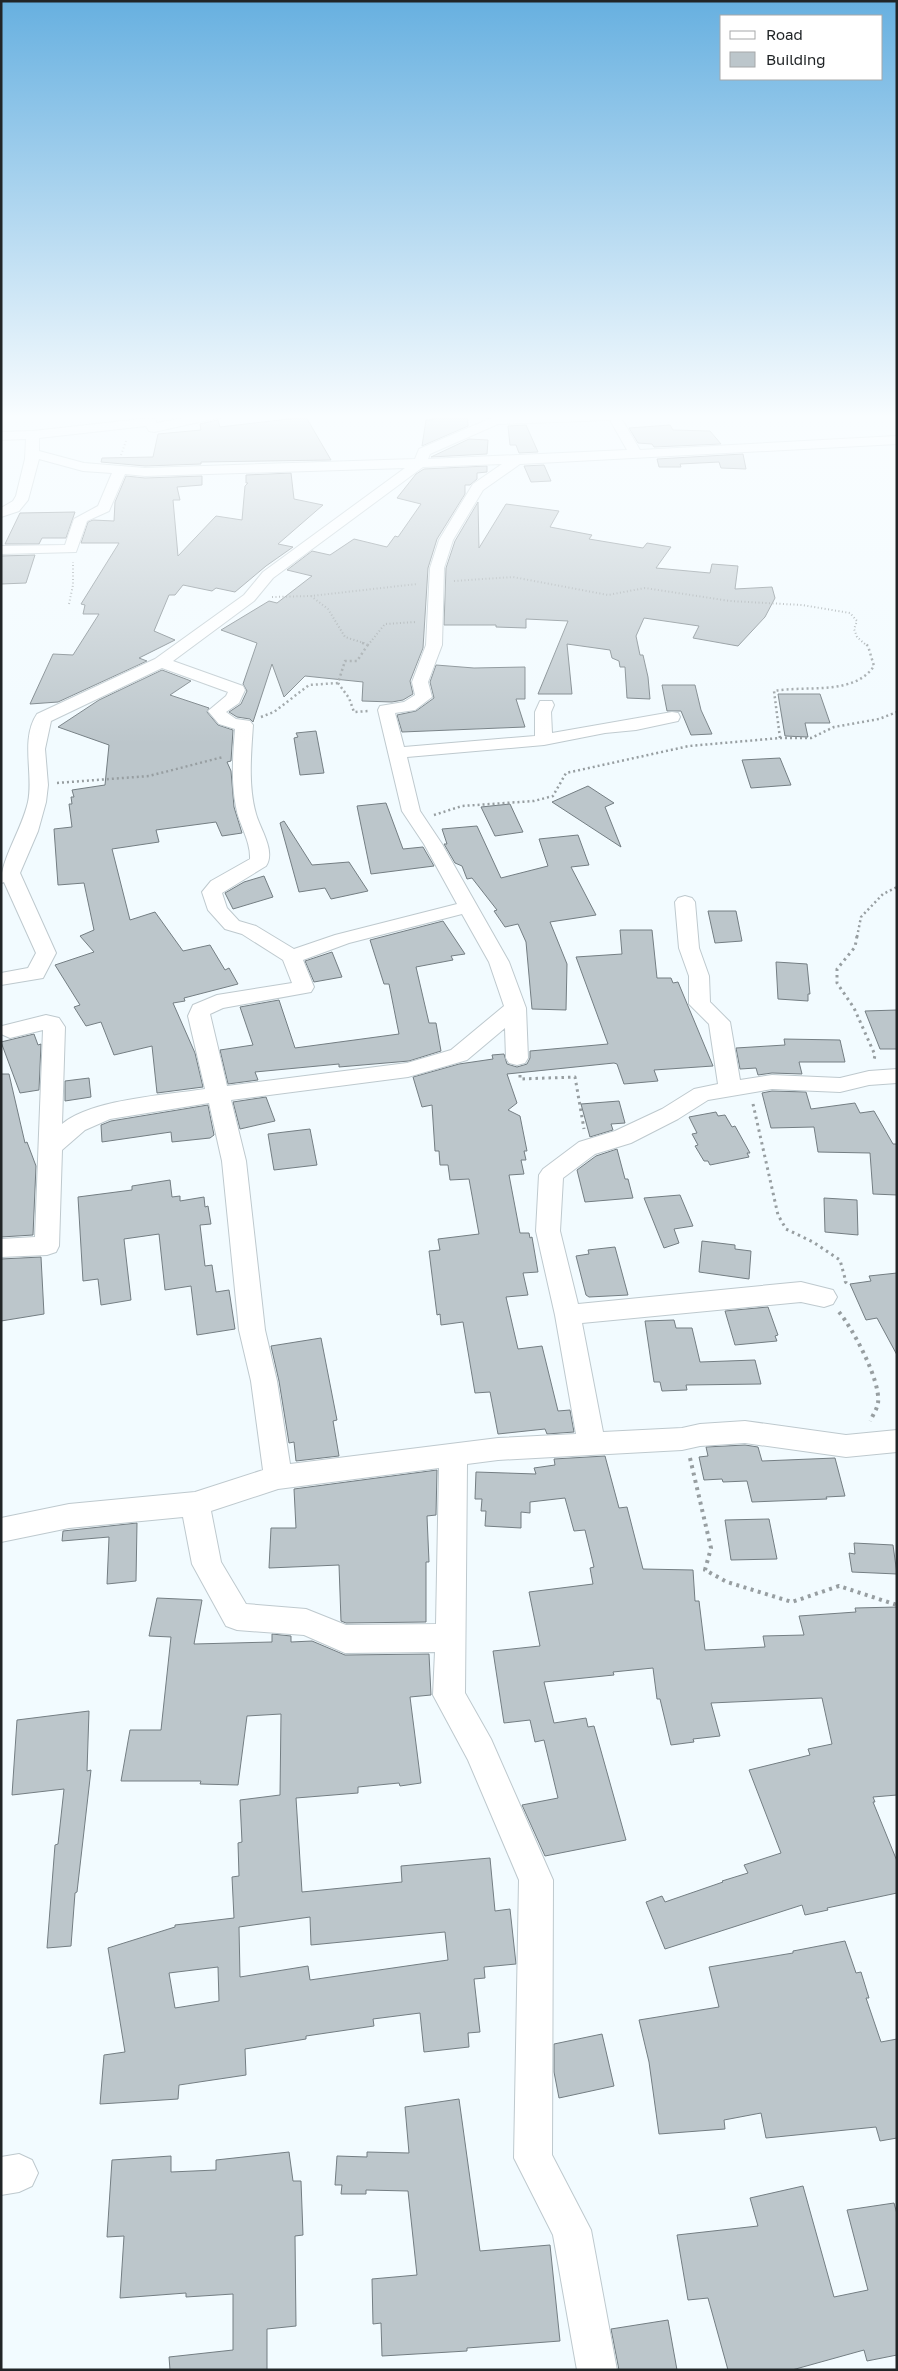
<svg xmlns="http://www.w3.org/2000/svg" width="898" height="2371" font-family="'Golos Text',sans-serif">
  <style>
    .building { fill: #bcc6cb; stroke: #747e83; fill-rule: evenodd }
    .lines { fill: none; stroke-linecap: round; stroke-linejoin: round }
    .minor-casing { stroke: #bec9ce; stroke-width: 2 }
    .path-far3 { stroke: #979ea1; stroke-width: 2; stroke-dasharray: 1 2.5; stroke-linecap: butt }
    .path-far2 { stroke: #979ea1; stroke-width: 2.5; stroke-dasharray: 2 3; stroke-linecap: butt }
    .path-far1 { stroke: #979ea1; stroke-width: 3; stroke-dasharray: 2.5 4; stroke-linecap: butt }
    .path { stroke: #979ea1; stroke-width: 4; stroke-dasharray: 3 4.5; stroke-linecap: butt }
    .minor { fill: #fff; fill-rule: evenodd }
  </style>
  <rect width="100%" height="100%" fill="#f2fbff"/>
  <!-- building -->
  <path class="building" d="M433 413H467L468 426 422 446 426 420H433Z
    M306 417 331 460 201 462V464L145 466 101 462 102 458 153 457 158 434 201 430 200 424 218 420 220 427Z
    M526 425 538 452 519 453 516 445H510L508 426Z
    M670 425 673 430 710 431 721 444 654 447 652 444 638 443 629 428Z
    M469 439 488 440 487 454 431 457Z
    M743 454 746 469 721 468 719 462 680 464 681 467H659L657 459Z
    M544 465 551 481 531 482 524 466Z
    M487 466V472L477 473V479L470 485H465V494L437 539 428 568 423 648 410 681 413 694 403 700 392 702 362 701 363 682 305 676 284 697 272 664 253 722 250 719 237 717 229 712 241 704 247 691 243 684 257 643 221 630 269 601 277 603 312 576 287 570 312 551 330 555 354 539 387 547 395 536 398 537 421 504 397 498 416 474 424 469Z
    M291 473 294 499 323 505 278 544 293 547 266 566 235 592 216 588 212 591 183 585 175 595H169L154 631 175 640 139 658 147 661 58 702 30 704 53 654 73 655 99 614H83L85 605 81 604 119 543H81L88 522 93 520 114 521 115 502 126 476 145 478 202 476V485L177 487 180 500H173L178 556 216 516 242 520 245 486 248 483H246V475Z
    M478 502 479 548 506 504 559 511 550 527 592 535 589 539 643 548 647 543 671 547 656 568 710 573 712 564 738 566 735 589 772 587 775 598 765 617 738 646 693 638 699 626 644 618 636 636 640 655H643L648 677 650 699 627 698 625 667H620L619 661 612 658 610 650 567 644 572 694H538L568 621 526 619V628L496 627V625H444L446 568 455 541Z
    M75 512 66 538H42L39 544H5L20 513Z
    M35 555 26 583 1 584V556Z
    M436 665 474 668 525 667V699H516L525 727 402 732 397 715 416 711 434 698 430 682Z
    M162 670 191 681 170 695 209 708 207 712 218 725 233 730 231 761 227 762 231 771 234 807 242 833 222 836 216 822 156 830 159 842 112 849 130 920 155 912 183 951 210 945 225 970 229 968 238 984 184 998 185 1001 173 1003 195 1053 203 1087 157 1093 152 1046 114 1055 101 1022 86 1026 74 1007 80 1005 55 965 94 952 80 936 94 930 84 883 58 885 54 829 72 827 69 804H72L71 797H74L72 790 105 785 109 745 58 727 99 700Z
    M662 685H695L701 710 712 734 691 735 681 711H667Z
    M778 694H820L830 723H805L808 737 785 736Z
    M316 731 324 773 300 775 294 738 298 737 296 733Z
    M780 758 791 785 751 788 742 760Z
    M588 786 614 803 605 807 621 847 552 802Z
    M386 803 403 849 423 847 434 866 371 874 357 806Z
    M510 804 523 832 495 836 481 807Z
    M284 821 312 865 349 862 368 891 331 899 325 888 299 892 280 823Z
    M477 826 501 878 548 866 539 839 578 835 589 865 571 867 596 915 550 922 567 964 566 1010 532 1009 526 942 518 924 505 927 494 911 497 910 472 878 467 879 462 866 455 863 444 844H447L442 829Z
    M264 876 273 897 233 909 225 893 244 882Z
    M708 911H736L742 941 715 943Z
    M443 921 465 954 451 956 453 960 416 967 429 1023H436L441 1051 409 1061 339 1067V1064L255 1072 258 1080 228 1084 220 1050 253 1045 240 1007 279 1000 295 1048 399 1034 389 984H384L370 940Z
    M620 930H652L657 978H671L673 983 678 982 713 1066 654 1070 658 1081 624 1084 617 1064 614 1063 507 1074 517 1103 508 1110 520 1116 527 1151H524L526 1160H521L524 1174 509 1175 520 1233H529L530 1238 532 1237 538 1272 523 1273 528 1295 506 1297 518 1349 542 1346 558 1411 570 1410 574 1432 547 1434 545 1429 498 1434 490 1392 475 1393 463 1322 441 1325 440 1314 437 1315 429 1251 440 1250 438 1239 479 1234 469 1179 450 1180 448 1165H440L439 1151H435L432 1105 422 1107 413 1077 459 1064 493 1059 492 1055 504 1054 507 1064 517 1067 527 1064 530 1058V1051L608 1044 576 957 622 954Z
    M332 952 342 977 314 982 305 961Z
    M776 962 807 964 810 994H808V1001L778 999Z
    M897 1010V1049H880L865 1011Z
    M34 1034 38 1045 41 1044 39 1090 20 1093 1 1042Z
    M784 1039 840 1040 845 1062H799L802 1074 772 1073 758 1075 756 1068 740 1069 736 1048 785 1045Z
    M1 1074H9L25 1143 27 1142 36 1166 33 1235 1 1237Z
    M89 1078 91 1097 65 1101V1081Z
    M772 1091 806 1092 811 1109 855 1103 860 1113 874 1111 893 1144H897V1195L873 1194 870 1153 818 1152 814 1127 771 1128 762 1093Z
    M266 1097 275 1121 240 1129 233 1102Z
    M619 1101 625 1123 611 1124 613 1130 590 1137 581 1104Z
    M208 1105 214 1135 210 1138 172 1142 171 1132 102 1142 101 1125 111 1121Z
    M716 1112 718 1116 725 1115 732 1127 735 1126 750 1153H747L749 1157 710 1165 708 1161H704L695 1146 698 1145 692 1134 697 1133 689 1117Z
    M310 1129 317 1165 274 1170 268 1134Z
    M617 1149 625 1179H628L633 1198 585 1202 577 1170 596 1156Z
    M170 1180 172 1197 180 1196V1201L204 1197 205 1207 208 1206 211 1224 200 1225 205 1266 212 1265 216 1292 229 1290 235 1329 197 1335 191 1286 165 1290 159 1234 124 1239 131 1300 101 1305 98 1279 83 1281 78 1197 132 1190V1186Z
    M680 1195 693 1226 674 1229 679 1243 664 1248 644 1198Z
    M824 1198 857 1200 858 1235 825 1232Z
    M702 1241 735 1245V1249L751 1251 749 1279 699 1272Z
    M615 1247 628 1295 589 1297 586 1295 576 1256 589 1254 588 1250Z
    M41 1257 44 1314 1 1321V1259Z
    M897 1273V1355L877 1318 866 1320 850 1284 871 1281 869 1276Z
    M768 1307 778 1335 775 1336 777 1341 735 1345 725 1311Z
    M674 1320 676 1328H692L700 1362 755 1360 761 1384 686 1385 687 1390 662 1391 660 1382H654L645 1321Z
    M321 1338 337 1420 333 1421 339 1456 296 1461 294 1442 289 1443 279 1381 271 1346Z
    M745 1445 758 1447 762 1461 835 1458 845 1496 826 1497 827 1499 752 1502 747 1481 723 1482 722 1479 704 1480 699 1457 708 1456 706 1447Z
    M605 1456 619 1508 627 1507 643 1569 693 1570 695 1601H699L705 1650 765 1647 763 1636 804 1635 799 1616 856 1612 855 1608 897 1607V1795L873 1797 875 1802H873L897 1861V1893L827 1908 828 1910 805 1915 802 1905 665 1949 646 1902 662 1896 665 1902 723 1882 722 1881 748 1873 744 1865 781 1853 749 1770 810 1755 808 1749 832 1744 822 1698 711 1703 720 1736 693 1739 694 1742 671 1745 660 1699H657L653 1668 613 1672 614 1675 544 1682 554 1723 586 1718 588 1727 594 1726 626 1840 545 1856 522 1805 558 1798 544 1740 535 1742 530 1720 504 1723 493 1651 540 1646 529 1592 593 1584 590 1568 594 1567 585 1530 574 1531 565 1498 530 1502V1513L521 1512V1528L485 1526 486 1511H481L482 1499H475L476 1472 536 1474 534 1468 555 1465 554 1459Z
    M437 1470 436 1515 427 1516 429 1562H426V1622L346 1623 341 1621 339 1565 269 1568 271 1528H296L294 1489Z
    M769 1519 777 1559 731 1560 725 1520Z
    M137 1523 136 1581 107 1584 109 1537 62 1541 63 1531Z
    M854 1543 893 1545 897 1574 852 1572 849 1553 855 1554Z
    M157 1598 202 1600 194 1644 272 1642V1634L291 1636V1642L312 1641 345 1655 429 1654 431 1695 410 1697 421 1783 400 1786 399 1783 358 1787V1793L296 1798 302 1892 402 1882 401 1866 490 1858 495 1911 510 1909 516 1964 484 1967 485 1978 474 1979 480 2032 468 2033 469 2047 424 2052 420 2013 373 2019 374 2026 306 2036V2039L245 2049 246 2075 179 2085 178 2099 100 2104 104 2055 125 2052 108 1948 175 1927V1925L234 1918 232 1877 239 1876 238 1843 242 1842 240 1800 280 1795 281 1714 247 1716 238 1785 200 1784 201 1781H121L130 1730H161L171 1637 149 1636ZM310 1917 311 1945 445 1932 448 1960 310 1980 308 1966 240 1977 239 1927ZM218 1967 219 2001 175 2008 169 1973Z
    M89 1711 87 1771 91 1770 77 1892 75 1893 71 1946 47 1948 55 1845 58 1844 64 1789 12 1795 17 1720Z
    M845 1941 856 1973 861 1972 869 1998H866L881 2042 897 2039V2138L880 2141 876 2127 766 2138 761 2113 724 2120 725 2129 659 2134 649 2062 639 2020 719 2007 709 1967 793 1953V1951Z
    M602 2034 614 2086 559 2098 554 2072V2044Z
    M459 2099 480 2251 550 2245 560 2341 467 2348V2351L382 2356 381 2323 373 2324 372 2279 417 2275 408 2191 366 2190V2194H341L342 2185H335L337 2156 367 2157V2152L409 2153 405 2107Z
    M289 2152 293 2181H301L303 2235 295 2236 296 2326 267 2329V2370H170L169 2357 233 2350V2294L186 2297V2293L120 2298 124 2236 107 2237 112 2160 171 2156V2172L216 2170V2160Z
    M803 2186 834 2297 868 2290 847 2210 894 2203 897 2214V2355L867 2361 864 2350 792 2370H728L708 2298 688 2300 677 2235 758 2226 750 2198Z
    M668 2320 677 2370H619L611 2329Z"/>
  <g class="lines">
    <defs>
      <path id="minor" d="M207 413H228L226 416 154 432 149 431 146 426 39 438V451L84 463 145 468 415 459 419 449 496 416 604 413H618L640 450 897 436V444L520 464 483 490 453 540 444 568 442 645 428 682 432 697 415 710 395 713 404 747 535 736V712L540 701H552L554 705 551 712 552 733 672 712 678 713 680 717 678 721 636 730 605 733 544 745 407 757 420 811 442 844 509 962 526 1008 528 1058 525 1063 517 1065 509 1063 506 1058 505 1028 467 1060 408 1077 231 1100 246 1161 265 1330 277 1381 290 1464 498 1438 576 1434 555 1315 536 1231 539 1175 543 1169 579 1142 615 1131 662 1109 694 1089 718 1084 709 1024 689 1004V976L679 948 675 902 678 898 685 896 692 898 695 902 699 948 709 976 710 1002 730 1022 740 1080 772 1075 840 1078 869 1071 897 1069V1083L869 1085 840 1092 772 1089 708 1100 678 1119 631 1143 595 1154 563 1178 560 1231 578 1304 801 1282 833 1290 837 1297 833 1304 824 1307 801 1302 582 1323 603 1432 682 1428 700 1424 745 1421 846 1435 897 1430V1452L846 1457 745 1443 700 1446 682 1450 498 1460 467 1464 465 1693 491 1739 553 1880 552 2155 591 2230 617 2370H577L553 2235 514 2158 519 1880 468 1760 433 1695 435 1652 345 1653 304 1635 237 1630 226 1626 192 1564 183 1517 69 1528 1 1542V1518L69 1504 195 1492 263 1470 251 1381 239 1330 222 1161 209 1103 110 1119 85 1130 62 1150 59 1246 56 1252 47 1255 1 1257V1239L35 1237 43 1030 10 1038 1 1034 2 1026 46 1015 59 1018 65 1027 62 1124C92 1099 167 1095 205 1089L188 1016 193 1005 217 995 292 983 283 960 242 934 225 929 208 910 202 892 211 881 250 859C251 841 239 825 236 807 231 781 233 755 235 729L219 724 208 711 226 696 228 692 162 668 51 721 45 749 48 785 46 802 38 831 20 873 56 953 43 978 1 985V973L28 968 36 953 4 882 1 883C1 859 22 829 28 802 34 775 20 739 37 714L155 659 244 595 263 572 405 468 145 476 125 474 109 511 87 521 76 552 1 554V546L65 545 74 519 98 506 112 473 83 471 39 459 28 500 19 511 1 517V508L13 501 16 496 25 459 26 439 1 440V432L33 431 150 418 154 419 157 423ZM610 420 627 450 428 459 430 454 498 424ZM502 464 473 484 439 540 430 568 426 645 412 682 415 695 404 702 380 706 378 710 402 811 424 844 457 904 335 935 294 949 256 926 239 921 227 908 222 893 266 866C276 851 260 829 256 814 248 786 251 754 253 725L250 721 236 719 226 712 239 703 245 690 243 686 173 661 254 601 273 578 423 467ZM462 914 489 962 504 1006 451 1050 407 1063 227 1086 210 1014 223 1008 311 992 314 987 303 960 349 943ZM439 1468 436 1624 346 1625 306 1609 246 1604 221 1562 211 1511 278 1489Z
        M19 2154 32 2160 38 2173 32 2186 19 2192 1 2195V2157Z"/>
    </defs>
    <!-- minor casing -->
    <use href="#minor" class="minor-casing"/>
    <!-- path-far3 -->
    <path class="path-far3" d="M121 455 126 441
      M454 581 513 577 608 595 645 588 730 601 802 605 850 613 857 621 854 629 857 637 866 645
      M311 596 328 609 345 637 367 644
      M272 597 311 596 417 584
      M69 604 73 585V562
      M368 645 385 624 416 622"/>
    <!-- path-far2 -->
    <path class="path-far2" d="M362 643 367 644
      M338 683 349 698 354 712 369 711
      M261 717 274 712 309 685 338 683 345 661H357L369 643
      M780 738H811L834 727 879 719 897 712
      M57 783 149 776 223 757
      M434 815 462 806 534 801 553 796 566 773 689 746 780 738 774 691C806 685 854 696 874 666L868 646 865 643
      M857 937 861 917 883 894 897 887"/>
    <!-- path-far1 -->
    <path class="path-far1" d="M857 936 855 947 837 969V983L854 1008 875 1055 874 1060
      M520 1075V1079L575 1077 584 1129
      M753 1104 778 1215 786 1229 813 1242 840 1260 846 1282 841 1285"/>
    <!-- path -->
    <path class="path" d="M839 1312C853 1329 881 1381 878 1403 877 1409 873 1415 870 1421
      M690 1458 711 1548 705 1570 727 1582 792 1602 839 1586 897 1605"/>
    <!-- minor -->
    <use href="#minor" class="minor"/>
  </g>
  <!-- sky -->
  <linearGradient id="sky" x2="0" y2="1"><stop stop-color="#67b0e0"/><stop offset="0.56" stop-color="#f9fdff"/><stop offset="1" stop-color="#f9fdff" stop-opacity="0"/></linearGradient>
  <rect width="898" height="744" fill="url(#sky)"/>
  <!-- border -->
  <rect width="898" height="2371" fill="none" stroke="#212527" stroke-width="5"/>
  <!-- legend -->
  <rect x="720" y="15" width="162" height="65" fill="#ffffff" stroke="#a6a8a9"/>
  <rect x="730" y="31" width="25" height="8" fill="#ffffff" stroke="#a6a8a9"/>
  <text x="766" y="40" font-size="15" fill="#212527">Road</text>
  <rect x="730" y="52" width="25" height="15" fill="#bcc6cb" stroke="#a6a8a9"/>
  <text x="766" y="65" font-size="15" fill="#212527">Building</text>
</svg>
